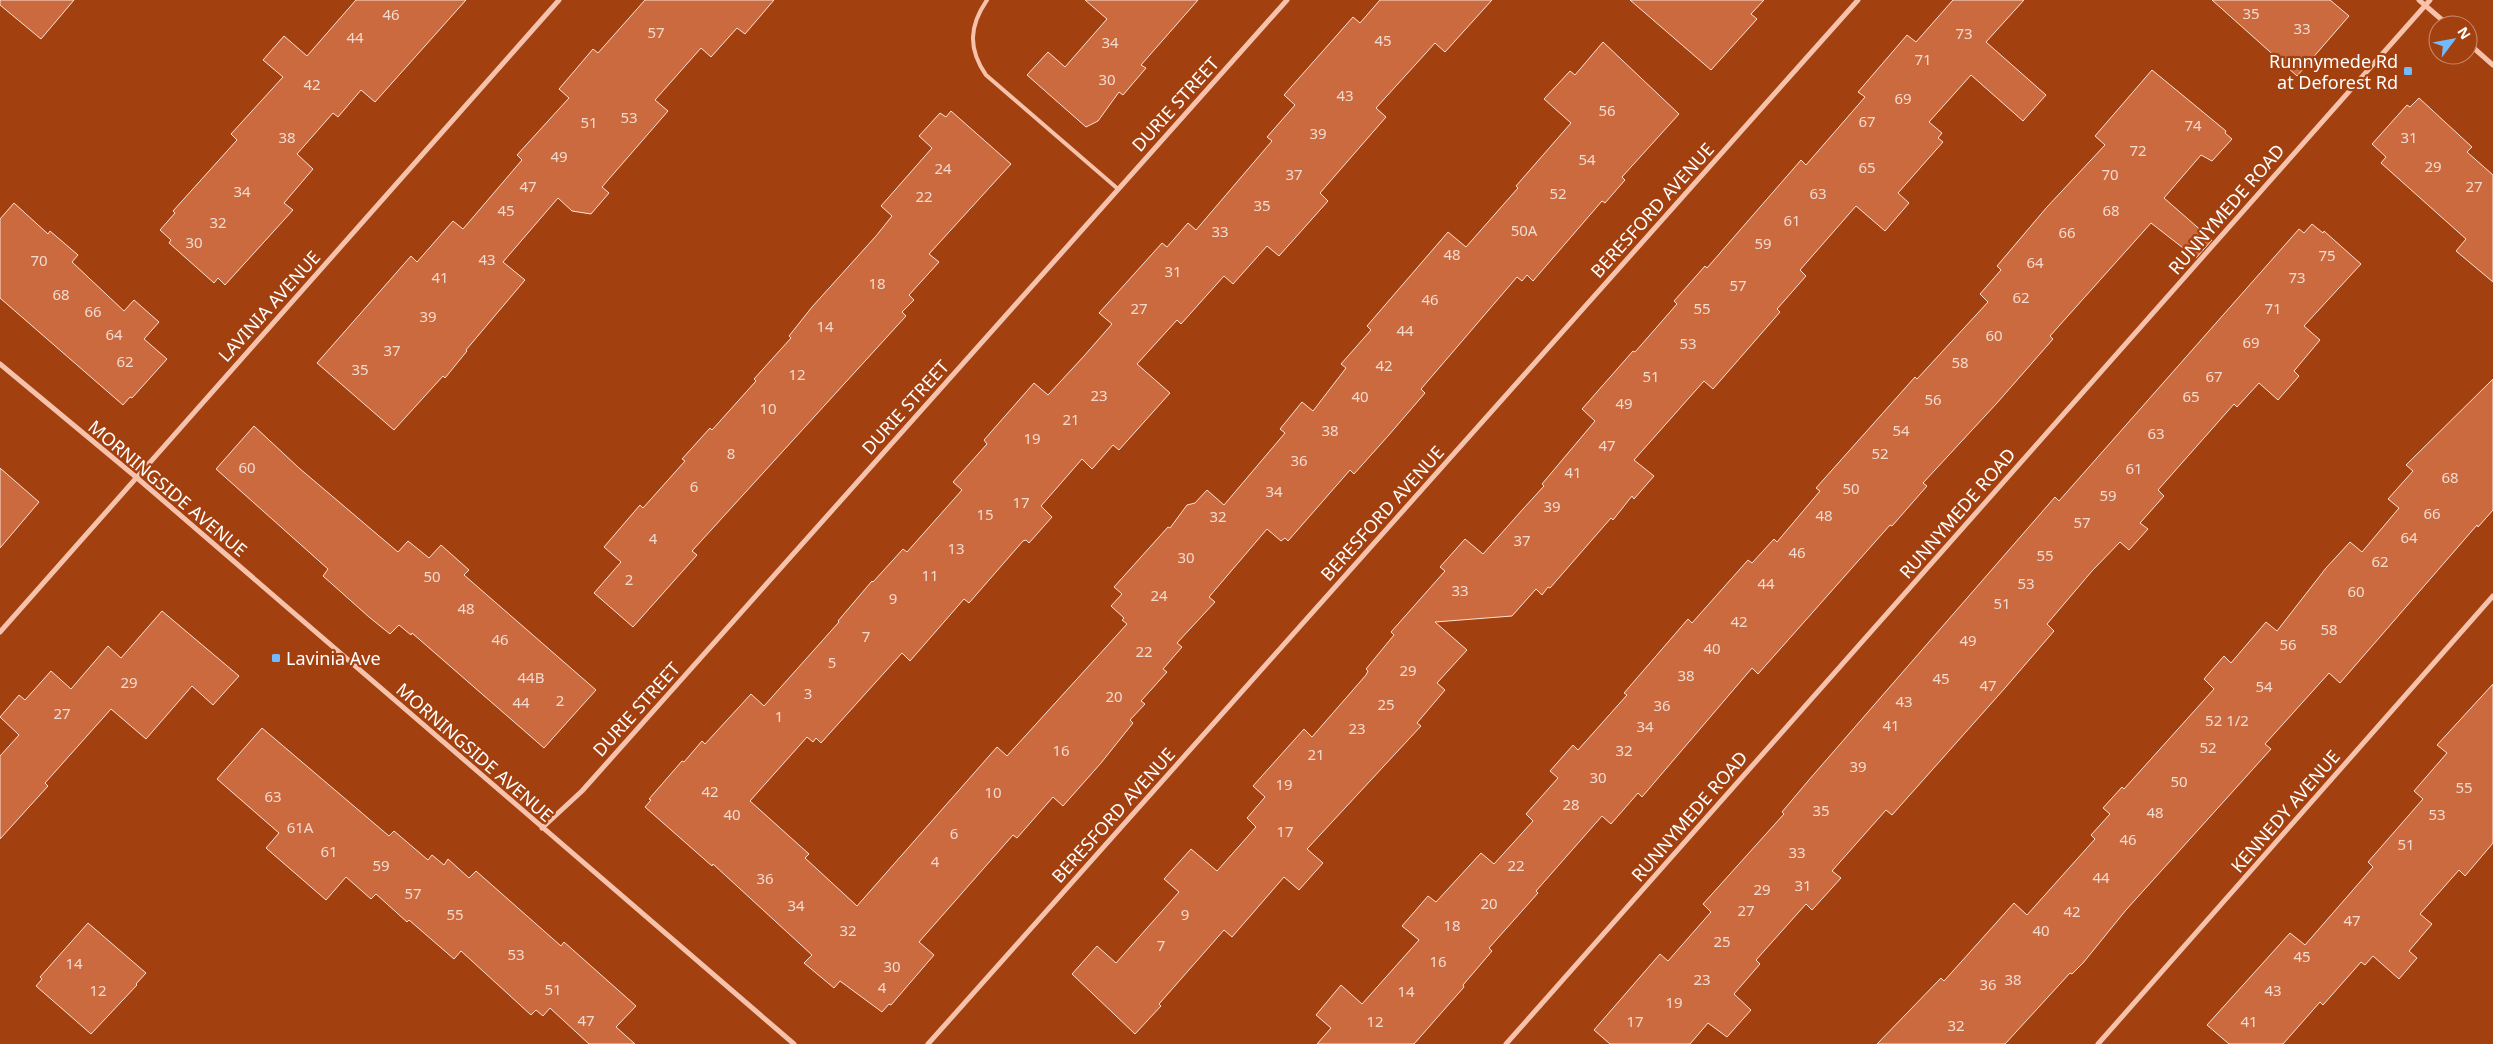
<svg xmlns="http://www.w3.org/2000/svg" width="2493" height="1044" font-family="'Noto Sans',sans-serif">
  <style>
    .building { fill: #cb6a3e; stroke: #fee1d4 }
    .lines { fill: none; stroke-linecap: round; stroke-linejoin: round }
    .lane { stroke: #f6c2ab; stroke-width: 4 }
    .street { stroke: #f6c2ab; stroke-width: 5 }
    .poi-dot { fill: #70bbff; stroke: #a34010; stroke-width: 2 }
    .labels { text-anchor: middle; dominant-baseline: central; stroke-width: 4.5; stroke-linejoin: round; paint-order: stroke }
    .number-label { font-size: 15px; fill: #f2dacf }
    .poi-label { font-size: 18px; fill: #fff; stroke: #a34010; text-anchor: end }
    .street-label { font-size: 18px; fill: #fff; stroke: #a34010 }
  </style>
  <rect width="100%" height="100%" fill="#a34010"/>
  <!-- building -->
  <path class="building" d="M0 0H74L41 39 0 5Z
    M356 0H466L375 102 361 90 338 117 333 113 297 154 313 169 284 203 293 210 225 285 218 278 214 283 169 243 171 240 160 230 175 213 173 211 237 140 231 134 283 77 263 60 284 36 307 56Z
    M645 0H774L745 34 737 28 711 57 701 48 655 100 668 111 602 187 609 193 591 214 572 211 558 198 503 262 525 280 466 350 467 351 445 378 443 376 394 430 317 363 411 256 417 262 453 221 463 229 522 160 517 155 569 98 559 89 593 49 598 53Z
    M1085 0H1198L1141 65 1146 68 1123 95 1119 92 1098 121 1086 127 1027 75 1048 52 1065 67 1107 19Z
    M1380 0H1492L1445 52 1435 43 1376 108 1386 117 1320 193 1328 201 1279 256 1267 246 1233 284 1224 276 1181 324 1177 320 1137 364 1170 393 1119 450 1113 445 1092 469 1082 459 1041 506 1052 517 1029 543 1026 540 1023 541 969 603 964 599 910 661 902 653 821 743 816 738 813 742 807 737 750 801 809 854 805 858 857 906 997 747 1007 756 1127 624 1122 620 1124 618 1111 606 1122 594 1114 587 1168 527 1170 528 1187 505 1195 503 1207 490 1224 505 1285 433 1280 429 1302 402 1313 411 1346 368 1341 364 1371 330 1367 326 1448 232 1466 247 1518 188 1516 186 1571 123 1544 99 1570 71 1575 75 1603 42 1679 114 1622 177 1625 180 1605 203 1602 201 1533 281 1527 275 1522 281 1517 277 1421 389 1425 393 1388 436 1354 474 1350 470 1288 541 1285 538 1281 541 1267 529 1209 597 1215 602 1177 643 1182 647 1163 669 1167 672 1141 701 1145 704 1130 720 1133 723 1101 763 1063 806 1053 797 1017 838 1013 835 919 942 934 955 891 1005 889 1004 882 1012 840 981 834 988 804 963 812 955 713 864 712 866 645 807 651 800 649 799 682 761 684 762 702 741 705 744 751 694 764 706 839 622 838 621 872 581 873 582 903 549 907 552 962 490 953 482 987 444 984 440 1034 383 1048 395 1084 356 1112 324 1099 313 1162 243 1167 247 1188 223 1196 230 1272 141 1267 137 1295 105 1284 95 1353 17 1360 23Z
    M1630 0H1764L1751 14 1757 19 1711 70Z
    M1953 0H2024L1986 42 2046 95 2023 121 1971 75 1929 122 1942 133 1938 138 1943 142 1898 193 1909 203 1885 231 1856 206 1800 270 1806 276 1777 309 1780 312 1713 389 1704 381 1634 460 1654 476 1634 499 1632 496 1613 520 1611 518 1550 588 1548 587 1542 595 1536 589 1512 616 1435 622 1467 650 1437 683 1445 690 1417 723 1421 726 1307 849 1323 863 1299 890 1284 877 1232 937 1224 930 1159 1004 1161 1006 1135 1034 1072 974 1097 946 1116 963 1179 892 1164 879 1191 849 1217 871 1256 827 1247 818 1265 797 1253 786 1304 729 1312 737 1366 675 1368 671 1366 669 1394 635 1391 632 1445 571 1440 567 1465 539 1483 554 1523 509 1544 486 1542 484 1595 421 1582 409 1633 351 1635 352 1677 304 1674 301 1705 266 1707 268 1801 160 1806 165 1865 97 1858 92 1907 35 1916 42Z
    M2212 0H2330L2349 16 2297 76Z
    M2152 70 2226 131 2225 133 2232 139 2212 161 2201 155 2164 198 2212 240 2196 258 2151 223 2050 336 2053 339 1997 403 1923 483 1927 486 1892 526 1890 525 1758 674 1752 668 1642 797 1638 793 1611 824 1602 816 1536 891 1538 893 1489 948 1492 951 1463 985 1464 987 1414 1044H1317L1331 1028 1316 1015 1341 985 1362 1004 1419 940 1402 926 1428 896 1436 902 1481 853 1494 864 1533 821 1526 814 1558 778 1550 771 1573 745 1578 750 1627 695 1624 693 1688 619 1692 623 1748 560 1752 563 1774 539 1777 542 1820 491 1816 488 1915 377 1917 379 1988 302 1980 294 2001 270 1997 266 2047 207 2105 145 2095 136Z
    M2419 98 2472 147 2467 152 2493 175V282L2456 251 2466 239 2381 163 2386 157 2372 144 2407 105 2410 107Z
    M951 111 1011 164 929 254 939 262 909 295 914 300 902 312 906 316 692 551 697 555 633 627 594 593 621 562 604 547 640 505 643 508 685 461 682 459 710 428 712 430 756 381 754 379 791 338 789 336 812 307 876 236 892 216 881 206 932 148 919 136 940 113 946 117Z
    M14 203 48 234 50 231 78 255 72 262 124 311 134 300 159 322 144 339 167 359 132 398 130 397 123 405 0 298V219Z
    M2312 224 2323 233 2324 231 2361 264 2304 326 2320 340 2294 371 2299 376 2278 400 2259 383 2237 407 2234 404 2158 490 2164 496 2140 523 2148 529 2129 550 2120 542 2092 571 2047 624 2054 631 2005 688 1892 815 1886 810 1832 871 1841 878 1812 910 1806 904 1756 960 1760 964 1734 994 1751 1010 1727 1037 1708 1023 1690 1044H1610L1594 1030 1660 954 1668 961 1711 912 1703 904 1784 814 1782 812 1808 781 2055 497 2059 501 2299 229 2304 233Z
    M2493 379V510L2478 527 2477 525 2340 683 2329 673 2265 744 2271 749 2126 910 2083 963 2072 974 2070 973 2005 1044H1877L1941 978 1944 981 2014 903 2027 915 2095 839 2091 835 2110 814 2103 808 2122 787 2124 789 2214 689 2204 679 2224 656 2231 663 2266 622 2277 631 2326 568 2350 542 2362 552 2399 508 2388 499 2413 471 2406 465Z
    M254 426 299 468 398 552 408 541 429 558 441 545 469 570 464 575 596 690 544 748 412 633 411 635 399 625 390 634 369 617 323 576 328 569 216 469Z
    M0 468 39 502 0 548Z
    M162 611 239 676 213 705 192 686 146 739 111 709 45 783 48 786 0 839V756L19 735 0 717 19 695 25 700 51 671 71 689 108 646 121 658Z
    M2493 684V843L2465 876 2459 870 2420 914 2432 924 2409 951 2417 958 2399 979 2373 956 2365 965 2361 962 2323 1005 2320 1002 2283 1044H2229L2207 1025 2290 933 2305 945 2373 867 2368 862 2423 799 2414 791 2447 753 2437 745Z
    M262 728 389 836 394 831 428 860 432 855 444 865 448 859 469 878 476 871 561 946 564 942 636 1006 616 1027 635 1044H589L550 1008 543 1016 536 1010 531 1015 461 951 454 959 409 920 407 922 376 894 371 899 346 877 326 900 266 848 279 833 217 779Z
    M88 923 146 973 136 984 137 985 91 1034 36 986 42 979 40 977Z"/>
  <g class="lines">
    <!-- lane -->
    <path class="lane" d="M987 0C969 26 968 49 986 75L1118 189"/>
    <!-- street -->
    <path class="street" d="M2419 0 2448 25
      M2468 43 2493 65
      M0 364 136 477 794 1044
      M0 632 559 0
      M542 828 582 791 1287 0
      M928 1044 1858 0
      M1506 1044 2430 0
      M2098 1044 2493 596"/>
  </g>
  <!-- markers -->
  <g class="poi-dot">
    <rect x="2403" y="66" width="10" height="10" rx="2.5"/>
    <rect x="271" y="653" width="10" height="10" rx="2.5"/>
  </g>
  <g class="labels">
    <!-- number labels -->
    <g class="number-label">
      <text x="2251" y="13">35</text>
      <text x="391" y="14">46</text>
      <text x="2302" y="28">33</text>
      <text x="656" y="32">57</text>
      <text x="1964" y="33">73</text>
      <text x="355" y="37">44</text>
      <text x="1383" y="40">45</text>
      <text x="1110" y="42">34</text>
      <text x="1923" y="59">71</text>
      <text x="1107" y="79">30</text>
      <text x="312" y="84">42</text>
      <text x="1345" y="95">43</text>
      <text x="1903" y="98">69</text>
      <text x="1607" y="110">56</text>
      <text x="629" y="117">53</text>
      <text x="1867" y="121">67</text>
      <text x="589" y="122">51</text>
      <text x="2193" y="125">74</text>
      <text x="1318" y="133">39</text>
      <text x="287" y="137">38</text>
      <text x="2409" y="137">31</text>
      <text x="2138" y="150">72</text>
      <text x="559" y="156">49</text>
      <text x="1587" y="159">54</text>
      <text x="2433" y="166">29</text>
      <text x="1867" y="167">65</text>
      <text x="943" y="168">24</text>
      <text x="1294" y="174">37</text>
      <text x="2110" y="174">70</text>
      <text x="528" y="186">47</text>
      <text x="2474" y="186">27</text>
      <text x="242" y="191">34</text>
      <text x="1558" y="193">52</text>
      <text x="1818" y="193">63</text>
      <text x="924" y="196">22</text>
      <text x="1262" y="205">35</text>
      <text x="506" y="210">45</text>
      <text x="2111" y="210">68</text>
      <text x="1792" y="220">61</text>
      <text x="218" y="222">32</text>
      <text x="1524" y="230">50A</text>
      <text x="1220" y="231">33</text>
      <text x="2067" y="232">66</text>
      <text x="194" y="242">30</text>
      <text x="1763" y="243">59</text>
      <text x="1452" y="254">48</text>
      <text x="2327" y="255">75</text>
      <text x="487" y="259">43</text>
      <text x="39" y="260">70</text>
      <text x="2035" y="262">64</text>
      <text x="1173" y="271">31</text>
      <text x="440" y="277">41</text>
      <text x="2297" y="277">73</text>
      <text x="877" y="283">18</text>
      <text x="1738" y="285">57</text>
      <text x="61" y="294">68</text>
      <text x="2021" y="297">62</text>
      <text x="1430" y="299">46</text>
      <text x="1139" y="308">27</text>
      <text x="1702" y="308">55</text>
      <text x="2273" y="308">71</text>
      <text x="93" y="311">66</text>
      <text x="428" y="316">39</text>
      <text x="825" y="326">14</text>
      <text x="1405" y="330">44</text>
      <text x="114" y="334">64</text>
      <text x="1994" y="335">60</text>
      <text x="2251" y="342">69</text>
      <text x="1688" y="343">53</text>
      <text x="392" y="350">37</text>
      <text x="125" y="361">62</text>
      <text x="1960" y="362">58</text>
      <text x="1384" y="365">42</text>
      <text x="360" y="369">35</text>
      <text x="797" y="374">12</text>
      <text x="1651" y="376">51</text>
      <text x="2214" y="376">67</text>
      <text x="1099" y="395">23</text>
      <text x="1360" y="396">40</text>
      <text x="2191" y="396">65</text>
      <text x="1933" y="399">56</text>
      <text x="1624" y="403">49</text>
      <text x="768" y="408">10</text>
      <text x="1071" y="419">21</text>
      <text x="1330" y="430">38</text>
      <text x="1901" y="430">54</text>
      <text x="2156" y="433">63</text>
      <text x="1032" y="438">19</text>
      <text x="1607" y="445">47</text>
      <text x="731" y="453">8</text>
      <text x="1880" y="453">52</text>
      <text x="1299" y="460">36</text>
      <text x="247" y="467">60</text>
      <text x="2134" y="468">61</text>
      <text x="1573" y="472">41</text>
      <text x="2450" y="477">68</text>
      <text x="694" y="486">6</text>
      <text x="1851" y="488">50</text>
      <text x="1274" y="491">34</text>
      <text x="2108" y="495">59</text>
      <text x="1021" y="502">17</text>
      <text x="1552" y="506">39</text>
      <text x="2432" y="513">66</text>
      <text x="985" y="514">15</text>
      <text x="1824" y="515">48</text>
      <text x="1218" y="516">32</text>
      <text x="2082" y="522">57</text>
      <text x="2409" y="537">64</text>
      <text x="653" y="538">4</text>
      <text x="1522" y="540">37</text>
      <text x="956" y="548">13</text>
      <text x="1797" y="552">46</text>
      <text x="2045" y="555">55</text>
      <text x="1186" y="557">30</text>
      <text x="2380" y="561">62</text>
      <text x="930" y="575">11</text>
      <text x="432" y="576">50</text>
      <text x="629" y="579">2</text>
      <text x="1766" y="583">44</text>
      <text x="2026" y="583">53</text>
      <text x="1460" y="590">33</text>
      <text x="2356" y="591">60</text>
      <text x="1159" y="595">24</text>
      <text x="893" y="598">9</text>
      <text x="2002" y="603">51</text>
      <text x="466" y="608">48</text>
      <text x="1739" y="621">42</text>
      <text x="2329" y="629">58</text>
      <text x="866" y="636">7</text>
      <text x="500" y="639">46</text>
      <text x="1968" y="640">49</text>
      <text x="2288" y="644">56</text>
      <text x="1712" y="648">40</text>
      <text x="1144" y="651">22</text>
      <text x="832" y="662">5</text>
      <text x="1408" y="670">29</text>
      <text x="1686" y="675">38</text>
      <text x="531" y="677">44B</text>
      <text x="1941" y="678">45</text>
      <text x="129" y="682">29</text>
      <text x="1988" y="685">47</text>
      <text x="2264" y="686">54</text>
      <text x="808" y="693">3</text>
      <text x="1114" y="696">20</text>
      <text x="560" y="700">2</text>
      <text x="1904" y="701">43</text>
      <text x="521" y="702">44</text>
      <text x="1386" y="704">25</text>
      <text x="1662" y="705">36</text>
      <text x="62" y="713">27</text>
      <text x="779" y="716">1</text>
      <text x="2227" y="720">52 1/2</text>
      <text x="1891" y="725">41</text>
      <text x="1645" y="726">34</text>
      <text x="1357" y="728">23</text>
      <text x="2208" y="747">52</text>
      <text x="1061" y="750">16</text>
      <text x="1624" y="750">32</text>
      <text x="1316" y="754">21</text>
      <text x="1858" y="766">39</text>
      <text x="1598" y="777">30</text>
      <text x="2179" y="781">50</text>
      <text x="1284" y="784">19</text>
      <text x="2464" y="787">55</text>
      <text x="710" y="791">42</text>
      <text x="993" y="792">10</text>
      <text x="273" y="796">63</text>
      <text x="1571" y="804">28</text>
      <text x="1821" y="810">35</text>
      <text x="2155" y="812">48</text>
      <text x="732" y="814">40</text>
      <text x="2437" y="814">53</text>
      <text x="300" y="827">61A</text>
      <text x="1285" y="831">17</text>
      <text x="954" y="833">6</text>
      <text x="2128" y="839">46</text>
      <text x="2406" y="844">51</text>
      <text x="329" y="851">61</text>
      <text x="1797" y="852">33</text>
      <text x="935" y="861">4</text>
      <text x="381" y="865">59</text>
      <text x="1516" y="865">22</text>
      <text x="2101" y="877">44</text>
      <text x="765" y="878">36</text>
      <text x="1803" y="885">31</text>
      <text x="1762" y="889">29</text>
      <text x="413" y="893">57</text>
      <text x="1489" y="903">20</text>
      <text x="796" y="905">34</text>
      <text x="1746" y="910">27</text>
      <text x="2072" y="911">42</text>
      <text x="455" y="914">55</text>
      <text x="1185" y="914">9</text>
      <text x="2352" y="920">47</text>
      <text x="1452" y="925">18</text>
      <text x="848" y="930">32</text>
      <text x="2041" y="930">40</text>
      <text x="1722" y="941">25</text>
      <text x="1161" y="945">7</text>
      <text x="516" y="954">53</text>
      <text x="2302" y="956">45</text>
      <text x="1438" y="961">16</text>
      <text x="74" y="963">14</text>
      <text x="892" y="966">30</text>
      <text x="1702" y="979">23</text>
      <text x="2013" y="979">38</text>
      <text x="1988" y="984">36</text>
      <text x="882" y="987">4</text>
      <text x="553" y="989">51</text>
      <text x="98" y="990">12</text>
      <text x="2273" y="990">43</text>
      <text x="1406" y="991">14</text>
      <text x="1674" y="1002">19</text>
      <text x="586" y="1020">47</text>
      <text x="1375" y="1021">12</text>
      <text x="1635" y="1021">17</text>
      <text x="2249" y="1021">41</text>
      <text x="1956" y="1025">32</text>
    </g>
    <!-- poi labels -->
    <g class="poi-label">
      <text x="2398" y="61">Runnymede Rd<tspan x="2398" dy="21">at Deforest Rd</tspan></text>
      <text x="286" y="658" text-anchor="start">Lavinia Ave</text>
    </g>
    <!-- street labels -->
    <g class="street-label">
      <text transform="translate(1175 104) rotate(-48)">DURIE STREET</text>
      <text transform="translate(2226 209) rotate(-49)">RUNNYMEDE ROAD</text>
      <text transform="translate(1652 210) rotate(-48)">BERESFORD AVENUE</text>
      <text transform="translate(269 306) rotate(-48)">LAVINIA AVENUE</text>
      <text transform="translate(905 407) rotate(-48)">DURIE STREET</text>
      <text transform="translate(168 488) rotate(40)">MORNINGSIDE AVENUE</text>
      <text transform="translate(1382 513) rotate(-48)">BERESFORD AVENUE</text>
      <text transform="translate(1957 513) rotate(-49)">RUNNYMEDE ROAD</text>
      <text transform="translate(636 709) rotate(-48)">DURIE STREET</text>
      <text transform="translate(475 752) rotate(41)">MORNINGSIDE AVENUE</text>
      <text transform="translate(2285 811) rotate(-49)">KENNEDY AVENUE</text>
      <text transform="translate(1113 815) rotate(-48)">BERESFORD AVENUE</text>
      <text transform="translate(1689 816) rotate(-49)">RUNNYMEDE ROAD</text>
    </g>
  </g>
  <!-- north arrow -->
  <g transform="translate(2453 40) rotate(58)"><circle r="24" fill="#a34010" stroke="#c88c70"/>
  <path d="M0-4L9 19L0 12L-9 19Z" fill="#70bbff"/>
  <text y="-8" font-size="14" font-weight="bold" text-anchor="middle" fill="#ffffff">N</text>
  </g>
</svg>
